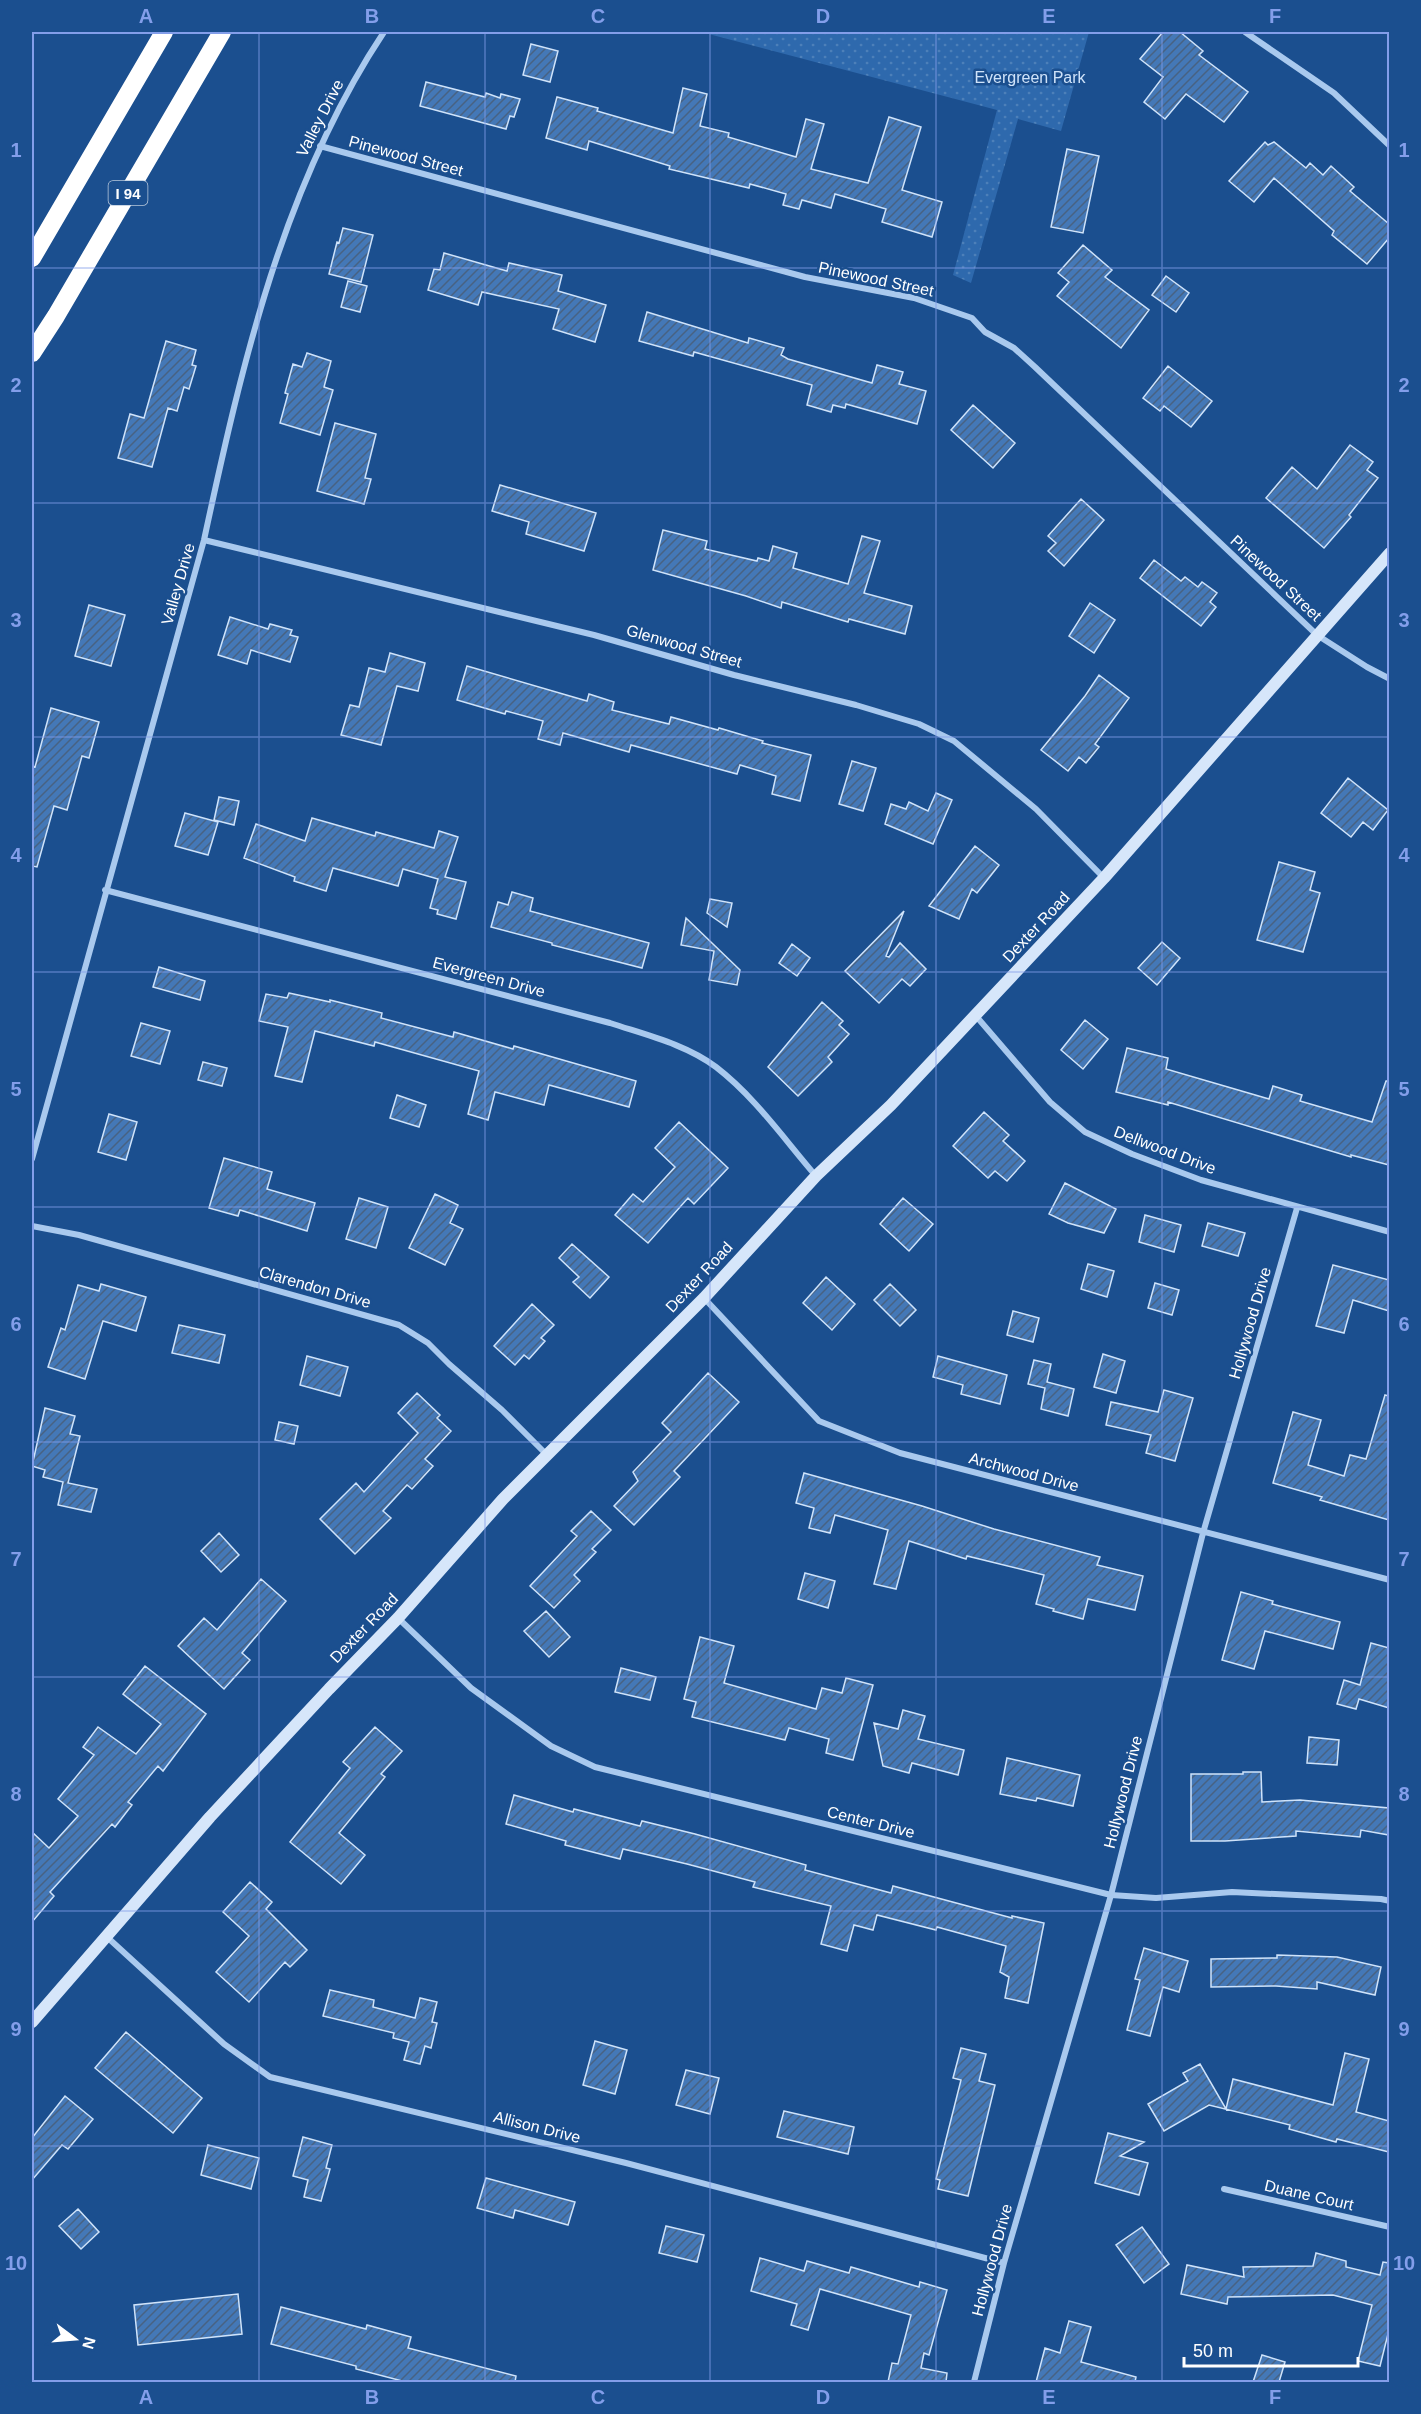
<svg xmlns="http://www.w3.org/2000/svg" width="1421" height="2414" font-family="Arial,sans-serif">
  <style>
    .grass { fill: url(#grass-dots) }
    .building { fill: url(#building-hatch); stroke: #cfe3fa; stroke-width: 1.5 }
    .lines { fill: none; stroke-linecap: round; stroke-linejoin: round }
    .street { stroke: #a9c9ee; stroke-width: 6 }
    .secondary { stroke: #d6e6fa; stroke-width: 12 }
    .highway { stroke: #fff; stroke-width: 18 }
    .grid { fill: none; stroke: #839eea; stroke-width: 1.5; stroke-opacity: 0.55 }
    .labels { text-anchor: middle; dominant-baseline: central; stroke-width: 5; stroke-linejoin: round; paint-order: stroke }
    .shield { fill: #1b4f8f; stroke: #bbcadd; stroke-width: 1.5 }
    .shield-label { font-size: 15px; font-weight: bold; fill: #fff }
    .park-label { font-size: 16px; fill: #cfe3fa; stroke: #1b4f8f }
    .street-label { font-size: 16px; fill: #fff; stroke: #1b4f8f }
    .neatline { fill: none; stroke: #839eea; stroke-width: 2 }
    .grid-label { font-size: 20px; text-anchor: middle; font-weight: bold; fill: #839eea }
  </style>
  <defs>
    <pattern id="grass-dots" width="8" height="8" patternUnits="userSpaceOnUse" patternTransform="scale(1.5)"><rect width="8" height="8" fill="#2e69ad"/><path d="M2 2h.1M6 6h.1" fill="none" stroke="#4d80b9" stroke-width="1.8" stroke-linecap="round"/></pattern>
    <pattern id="building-hatch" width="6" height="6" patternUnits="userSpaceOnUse" patternTransform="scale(1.5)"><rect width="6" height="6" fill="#4478b7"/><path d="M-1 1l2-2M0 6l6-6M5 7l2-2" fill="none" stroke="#486282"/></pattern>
  </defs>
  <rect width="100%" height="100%" fill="#1b4f8f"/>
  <!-- grass -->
  <path class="grass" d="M701 32H1089L1061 131 1018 119 971 283 953 275 997 110Z"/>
  <!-- building -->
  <path class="building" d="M1163 32H1180L1203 51 1199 55 1248 92 1224 122 1186 94 1165 119 1144 102 1163 77 1140 59Z
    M531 44 558 51 550 82 523 75Z
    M426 82 485 97 486 93 500 98 501 94 520 99 514 117 510 116 506 129 420 106Z
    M683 88 707 94 700 126 729 133 728 137 796 157 806 119 824 124 811 169 868 183 889 117 921 127 902 190 942 202 932 237 882 222 886 209 835 194 831 208 802 200 799 209 783 205 786 194 750 184 749 188 669 169 670 166 589 141 587 150 546 138 557 97 598 108 597 111 673 133Z
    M1265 142 1268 145 1274 142 1306 168 1310 163 1323 175 1331 166 1354 187 1350 191 1389 224V238L1367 264 1332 235 1334 231 1274 178 1254 202 1229 181Z
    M1067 149 1099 156 1083 233 1051 227Z
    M343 228 373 235 361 282 329 274 337 242 339 243Z
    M1083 245 1112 270 1105 277 1149 310 1121 348 1057 296 1069 282 1058 273Z
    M444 253 507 271 509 263 562 275 558 291 606 305 595 342 553 329 559 309 482 292 478 305 428 290 434 269 440 270Z
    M1166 276 1189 293 1176 312 1152 295Z
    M348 281 367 286 360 312 341 307Z
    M647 312 748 343 749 338 784 348 781 355 788 359 872 383 877 365 903 372 899 384 926 391 917 424 846 404 845 408 833 405 831 412 807 405 812 385 694 352 693 356 639 341Z
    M166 341 196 350 192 365 196 366 189 389 184 387 177 411 168 408 152 467 118 458 130 414 144 418Z
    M307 353 331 361 324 387 333 390 320 435 280 423 288 394 285 393 293 364 302 367Z
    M1168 366 1212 401 1191 427 1164 406 1160 411 1143 398Z
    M973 405 1015 443 993 468 951 430Z
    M335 423 376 434 365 478 371 479 364 504 317 491Z
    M1350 445 1373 462 1367 470 1378 478 1349 515 1351 517 1324 548 1266 498 1292 467 1317 489Z
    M500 485 596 513 584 551 526 534 529 522 492 511Z
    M1081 499 1104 520 1064 566 1048 551 1056 543 1048 536Z
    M663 530 707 541 705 549 757 561 758 558 769 561 773 546 797 553 793 568 848 584 862 536 880 541 864 593 912 606 905 634 849 619 848 622 782 602 781 608 746 596 653 570Z
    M1154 560 1181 581 1185 577 1198 587 1202 582 1217 593 1210 602 1216 607 1201 626 1140 578Z
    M1090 603 1115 620 1094 653 1069 636Z
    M89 605 125 615 111 666 75 656Z
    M230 617 268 629 270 624 292 630 290 635 298 637 290 662 251 650 247 664 218 655Z
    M390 653 425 663 418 691 397 686 381 745 341 735 350 705 359 707 369 668 385 672Z
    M467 666 587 701 589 694 614 702 612 710 669 724 671 717 718 730 719 728 763 741 762 743 811 755 800 801 772 794 776 776 740 765 737 774 631 745 629 752 563 733 560 745 538 739 543 721 506 711 505 714 457 700Z
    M1099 675 1129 698 1095 744 1099 747 1086 763 1079 757 1068 771 1041 750 1085 696Z
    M51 708 99 722 89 758 82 756 67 810 54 806 37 867 32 866V766L35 767Z
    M852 761 876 768 863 811 839 804Z
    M1348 778 1388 810 1373 830 1363 822 1351 837 1321 813Z
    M936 793 952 800 933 844 885 824 891 804 906 809 909 802 928 811Z
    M219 797 239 801 234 825 214 820Z
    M185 813 218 822 208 855 175 846Z
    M312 818 375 836 376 832 434 848 439 831 458 837 445 877 466 882 456 919 437 914 438 910 430 908 438 879 403 869 398 886 333 868 326 891 294 881 295 877 244 858 256 824 305 841Z
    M975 846 999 865 977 893 972 889 959 919 929 906Z
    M1279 862 1315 872 1310 890 1320 893 1303 952 1257 940Z
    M512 892 533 898 530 911 649 943 642 968 552 945V943L491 927 498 902 508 905Z
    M710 899 732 903 727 927 707 913Z
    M904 911 886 956 889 957 900 943 926 969 910 986 902 979 879 1003 845 971Z
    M686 918 740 970 737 985 709 980 714 951 681 945Z
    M1162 942 1180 958 1157 985 1138 968Z
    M792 944 810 958 797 976 779 963Z
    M159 967 205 981 200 1000 153 987Z
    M289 993 330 1002V1000L382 1013 381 1018 453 1037 454 1032 513 1049 514 1046 636 1081 629 1107 549 1085 544 1105 495 1092 488 1120 468 1114 479 1071 375 1042 374 1046 315 1031 302 1082 275 1076 288 1027 259 1021 266 994 287 998Z
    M822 1002 843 1021 839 1025 849 1034 828 1057 832 1062 798 1096 768 1067Z
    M1085 1020 1108 1039 1083 1069 1061 1050Z
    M141 1023 170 1031 160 1064 131 1056Z
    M1127 1048 1168 1058 1166 1069 1269 1099 1273 1086 1302 1095 1300 1101 1372 1122 1386 1081H1389V1165L1351 1155V1157L1168 1102V1105L1116 1092Z
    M203 1062 227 1068 222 1086 198 1080Z
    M397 1095 426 1105 419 1127 390 1118Z
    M984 1112 1009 1135 1003 1141 1025 1161 1007 1181 995 1171 988 1178 953 1146Z
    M109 1114 137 1122 126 1160 98 1152Z
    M679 1122 728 1168 694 1204 688 1198 648 1243 615 1215 633 1194 643 1202 675 1167 655 1148Z
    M224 1158 272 1172 267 1189 315 1203 307 1231 240 1210 238 1216 209 1208Z
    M1065 1183 1116 1209 1104 1233 1068 1223 1049 1214Z
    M435 1194 458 1205 450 1223 463 1229 445 1265 409 1248Z
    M359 1198 388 1207 376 1248 346 1239Z
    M903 1198 933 1224 909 1251 880 1224Z
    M1145 1215 1181 1225 1174 1252 1139 1242Z
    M1208 1223 1245 1233 1238 1256 1202 1246Z
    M572 1244 609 1277 590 1298 573 1282 579 1277 559 1258Z
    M1088 1264 1114 1271 1107 1297 1081 1289Z
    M1333 1265 1389 1280V1311L1353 1300 1344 1333 1316 1326Z
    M826 1277 855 1304 832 1330 803 1303Z
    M1155 1283 1179 1290 1172 1315 1148 1308Z
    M101 1284 146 1297 136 1331 103 1321 85 1379 48 1367 61 1328 65 1330 78 1285 99 1291Z
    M890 1284 916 1310 900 1326 874 1300Z
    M532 1304 554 1325 541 1338 545 1341 529 1359 524 1355 515 1365 494 1346Z
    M1013 1311 1039 1318 1033 1342 1007 1335Z
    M179 1325 225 1335 219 1363 172 1353Z
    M1103 1354 1125 1361 1116 1393 1094 1387Z
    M307 1356 348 1367 340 1396 300 1385Z
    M938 1356 1007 1375 1000 1404 961 1394 963 1385 933 1377Z
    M1034 1360 1051 1364 1047 1382 1074 1389 1068 1416 1041 1409 1045 1388 1028 1384Z
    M708 1373 739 1402 674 1471 680 1477 634 1525 614 1506 638 1481 633 1472 671 1432 662 1423Z
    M1164 1390 1193 1398 1175 1461 1146 1453 1151 1435 1106 1425 1111 1402 1158 1412Z
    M417 1393 440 1415 437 1418 451 1431 425 1459 433 1466 412 1489 407 1485 383 1511 391 1518 355 1554 320 1519 356 1483 364 1492 418 1433 398 1413Z
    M1385 1395 1389 1396V1520L1320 1500 1322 1497 1273 1483 1293 1412 1321 1420 1308 1465 1344 1476 1350 1455 1366 1459Z
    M45 1408 75 1416 70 1434 80 1436 68 1483 97 1489 91 1512 58 1505 63 1482 43 1477 45 1470 32 1466Z
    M279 1422 298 1426 294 1444 275 1440Z
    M804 1473 922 1506 994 1529 1100 1557 1097 1565 1143 1576 1135 1610 1088 1599 1083 1619 1053 1611 1054 1609 1036 1604 1044 1575 967 1556 966 1559 909 1541 896 1589 874 1584 888 1530 835 1515 830 1533 809 1528 814 1508 796 1503Z
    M591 1511 611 1530 592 1549 596 1552 574 1575 580 1581 554 1608 530 1586 577 1536 571 1531Z
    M219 1533 239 1555 221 1572 201 1551Z
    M805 1573 835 1581 828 1608 798 1599Z
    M261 1579 286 1601 242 1653 250 1660 224 1689 178 1646 204 1618 217 1630Z
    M1241 1592 1273 1601 1272 1604 1340 1622 1333 1649 1265 1631 1254 1669 1222 1660Z
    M546 1611 570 1637 549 1657 524 1631Z
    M700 1637 734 1646 724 1683 816 1709 822 1688 842 1693 846 1678 873 1685 853 1760 826 1753 829 1739 789 1728 785 1740 692 1717 696 1702 684 1699Z
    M1371 1643 1389 1648V1708L1359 1699 1356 1709 1337 1704 1344 1680 1360 1685Z
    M145 1666 206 1714 163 1771 158 1766 128 1802 132 1805 115 1827 112 1824 50 1892 54 1896 32 1922V1832L49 1848 78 1816 58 1799 94 1755 83 1747 98 1727 136 1754 161 1724 123 1694Z
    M621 1668 656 1677 650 1700 615 1692Z
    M903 1710 925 1716 918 1739 964 1750 958 1775 912 1763 909 1773 883 1766 874 1723 898 1729Z
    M375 1727 402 1751 381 1774 385 1777 339 1833 365 1855 341 1884 290 1842 350 1768 343 1762Z
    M1309 1737 1339 1740 1337 1765 1307 1763Z
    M1007 1758 1080 1775 1073 1806 1037 1798 1036 1801 1000 1794Z
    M1243 1772H1261L1262 1802 1300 1800 1389 1808V1835L1361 1830 1360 1837 1296 1831V1836L1225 1841H1191V1774H1243Z
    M514 1795 573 1812 574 1809 640 1826 642 1821 695 1834 806 1865 805 1870 891 1893 893 1886 1012 1918V1916L1044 1923 1028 2003 1005 1998 1009 1977 1000 1972 1006 1946 937 1927 936 1930 877 1915 873 1930 854 1925 847 1951 821 1944 831 1906 753 1887 755 1882 687 1864 623 1849 620 1859 565 1845 566 1841 506 1824Z
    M250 1882 272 1902 266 1909 307 1950 290 1967 285 1962 249 2002 216 1972 249 1936 223 1912Z
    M1144 1948 1188 1961 1179 1992 1163 1987 1150 2036 1127 2030 1140 1980 1135 1979Z
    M1277 1955 1337 1957 1381 1967 1375 1995 1317 1982V1989L1276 1986 1211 1987V1959L1277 1958Z
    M330 1990 374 2000 373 2007 415 2018 420 1998 437 2002 432 2022 437 2023 431 2048 425 2046 420 2064 404 2060 409 2042 393 2038 394 2033 323 2016Z
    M126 2032 202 2098 173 2133 95 2068Z
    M595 2041 627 2050 615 2094 583 2085Z
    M961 2048 986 2054 979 2081 995 2085 968 2196 938 2189 940 2180 936 2179 961 2080 953 2078Z
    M1345 2053 1369 2059 1356 2112 1389 2121V2152L1337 2139 1336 2142 1289 2129 1290 2125 1209 2105 1164 2131 1148 2104 1188 2081 1183 2073 1200 2064 1226 2109 1233 2079 1333 2105Z
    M686 2070 719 2078 710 2114 676 2105Z
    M65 2096 93 2119 68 2149 62 2145 32 2180V2138Z
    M784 2111 854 2127 848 2154 777 2137Z
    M1108 2133 1144 2142 1120 2156 1148 2163 1139 2195 1095 2183Z
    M303 2137 332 2145 326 2168 330 2169 321 2201 304 2197 308 2180 293 2176Z
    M208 2145 259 2158 251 2189 201 2175Z
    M486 2178 575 2202 568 2225 515 2210 513 2218 477 2208Z
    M78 2209 99 2232 81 2249 59 2226Z
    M666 2226 704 2235 697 2262 659 2253Z
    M1142 2227 1169 2264 1144 2283 1116 2245Z
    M1316 2253 1346 2261V2267L1380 2275 1383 2262 1389 2263V2330L1380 2366 1358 2361 1372 2305 1333 2295 1228 2297 1227 2304 1181 2294 1187 2265 1244 2277 1243 2267 1313 2266Z
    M760 2258 804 2271 807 2261 849 2273 851 2267 919 2287 920 2282 947 2290 929 2355 924 2353 921 2368 947 2373 946 2382H888L892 2363 898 2364 911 2315 820 2289 808 2330 791 2325 797 2304 751 2291Z
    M238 2294 242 2334 138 2345 134 2305Z
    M281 2307 366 2329 367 2325 411 2337 408 2348 516 2376 515 2382H406L356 2369V2366L271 2344Z
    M1069 2321 1091 2327 1081 2362 1136 2377 1135 2382H1036L1045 2348 1060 2353Z
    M1262 2355 1285 2362 1279 2382H1253Z"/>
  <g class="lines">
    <!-- street -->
    <path class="street" d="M1245 32 1334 93 1390 146
      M320 146 805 277 914 298 972 318 985 332 1014 348 1035 367 1317 635 1367 667 1390 679
      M204 540 594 635 734 675 856 705 919 724 954 741 1036 809 1104 878
      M105 890 610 1023C646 1035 685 1044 716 1067 755 1097 784 1139 816 1176
      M976 1016 1050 1102 1085 1132 1132 1154 1201 1180 1390 1232
      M32 1159 204 540C242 364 283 184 384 32
      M32 1226 79 1235 399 1325 428 1343 449 1364 502 1410 547 1455
      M704 1298 819 1421 900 1453 1390 1580
      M398 1618 471 1688 551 1746 595 1767 1111 1895 1156 1898 1232 1892 1381 1899 1390 1901
      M107 1937 224 2044 270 2077 626 2163 1004 2263
      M1224 2189 1390 2227
      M974 2382 1004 2263 1111 1895 1203 1533 1297 1208"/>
    <!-- secondary -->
    <path class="secondary" d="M32 2022 210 1817 329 1689 398 1618 503 1499 704 1298 816 1176 891 1105 1104 878 1390 553"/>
    <!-- highway -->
    <path class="highway" d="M32 258 164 32
      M32 353 56 316 222 32"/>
  </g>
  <!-- grid -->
  <path class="grid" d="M259 32V2382M485 32V2382M710 32V2382M936 32V2382M1162 32V2382M32 268H1390M32 503H1390M32 737H1390M32 972H1390M32 1207H1390M32 1442H1390M32 1677H1390M32 1911H1390M32 2146H1390"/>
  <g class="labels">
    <!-- shield labels -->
    <rect class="shield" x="108.5" y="181" width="39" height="24" rx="4.5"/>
    <g class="shield-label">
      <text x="128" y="193">I 94</text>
    </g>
    <!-- park labels -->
    <g class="park-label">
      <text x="1030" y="77">Evergreen Park</text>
    </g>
    <!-- street labels -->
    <g class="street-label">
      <text transform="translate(320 118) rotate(-63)">Valley Drive</text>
      <text transform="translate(406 156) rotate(15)">Pinewood Street</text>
      <text transform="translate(876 279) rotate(12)">Pinewood Street</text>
      <text transform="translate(1276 578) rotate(43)">Pinewood Street</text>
      <text transform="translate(178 584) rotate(-74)">Valley Drive</text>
      <text transform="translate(684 646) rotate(16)">Glenwood Street</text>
      <text transform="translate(1036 927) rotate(-47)">Dexter Road</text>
      <text transform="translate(489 977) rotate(15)">Evergreen Drive</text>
      <text transform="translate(1165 1150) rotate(21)">Dellwood Drive</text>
      <text transform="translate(699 1277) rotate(-47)">Dexter Road</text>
      <text transform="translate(315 1287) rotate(16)">Clarendon Drive</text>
      <text transform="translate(1250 1323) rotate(-74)">Hollywood Drive</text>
      <text transform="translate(1024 1472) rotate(15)">Archwood Drive</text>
      <text transform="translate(364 1628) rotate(-46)">Dexter Road</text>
      <text transform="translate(1123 1792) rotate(-76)">Hollywood Drive</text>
      <text transform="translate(871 1822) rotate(14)">Center Drive</text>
      <text transform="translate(537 2127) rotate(14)">Allison Drive</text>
      <text transform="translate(1309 2195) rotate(13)">Duane Court</text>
      <text transform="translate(992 2260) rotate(-75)">Hollywood Drive</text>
    </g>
  </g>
  <!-- border -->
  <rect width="1421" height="2414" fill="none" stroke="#1b4f8f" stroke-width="66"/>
  <!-- north arrow -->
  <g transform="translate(75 2339) rotate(106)" stroke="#1b4f8f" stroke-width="4.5" paint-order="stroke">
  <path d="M0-4.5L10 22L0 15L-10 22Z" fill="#ffffff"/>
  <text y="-9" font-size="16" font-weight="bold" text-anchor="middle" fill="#ffffff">N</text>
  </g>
  <!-- scale -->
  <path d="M1184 2357v9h174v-9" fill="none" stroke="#ffffff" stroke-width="3"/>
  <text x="1193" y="2357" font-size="18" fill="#ffffff" stroke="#1b4f8f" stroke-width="4.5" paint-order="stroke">50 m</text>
  <rect x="33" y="33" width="1355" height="2348" class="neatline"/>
  <g class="grid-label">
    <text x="146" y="23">A</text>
    <text x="372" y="23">B</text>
    <text x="598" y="23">C</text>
    <text x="823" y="23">D</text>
    <text x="1049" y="23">E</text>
    <text x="1275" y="23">F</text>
    <text x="16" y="157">1</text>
    <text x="1404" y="157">1</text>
    <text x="16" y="392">2</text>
    <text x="1404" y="392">2</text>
    <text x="16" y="627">3</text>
    <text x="1404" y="627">3</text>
    <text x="16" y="862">4</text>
    <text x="1404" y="862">4</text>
    <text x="16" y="1096">5</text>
    <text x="1404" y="1096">5</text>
    <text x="16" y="1331">6</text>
    <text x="1404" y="1331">6</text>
    <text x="16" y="1566">7</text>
    <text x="1404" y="1566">7</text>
    <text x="16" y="1801">8</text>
    <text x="1404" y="1801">8</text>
    <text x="16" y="2036">9</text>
    <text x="1404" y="2036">9</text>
    <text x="16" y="2270">10</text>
    <text x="1404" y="2270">10</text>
    <text x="146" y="2404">A</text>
    <text x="372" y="2404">B</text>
    <text x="598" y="2404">C</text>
    <text x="823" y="2404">D</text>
    <text x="1049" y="2404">E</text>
    <text x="1275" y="2404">F</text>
  </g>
</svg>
